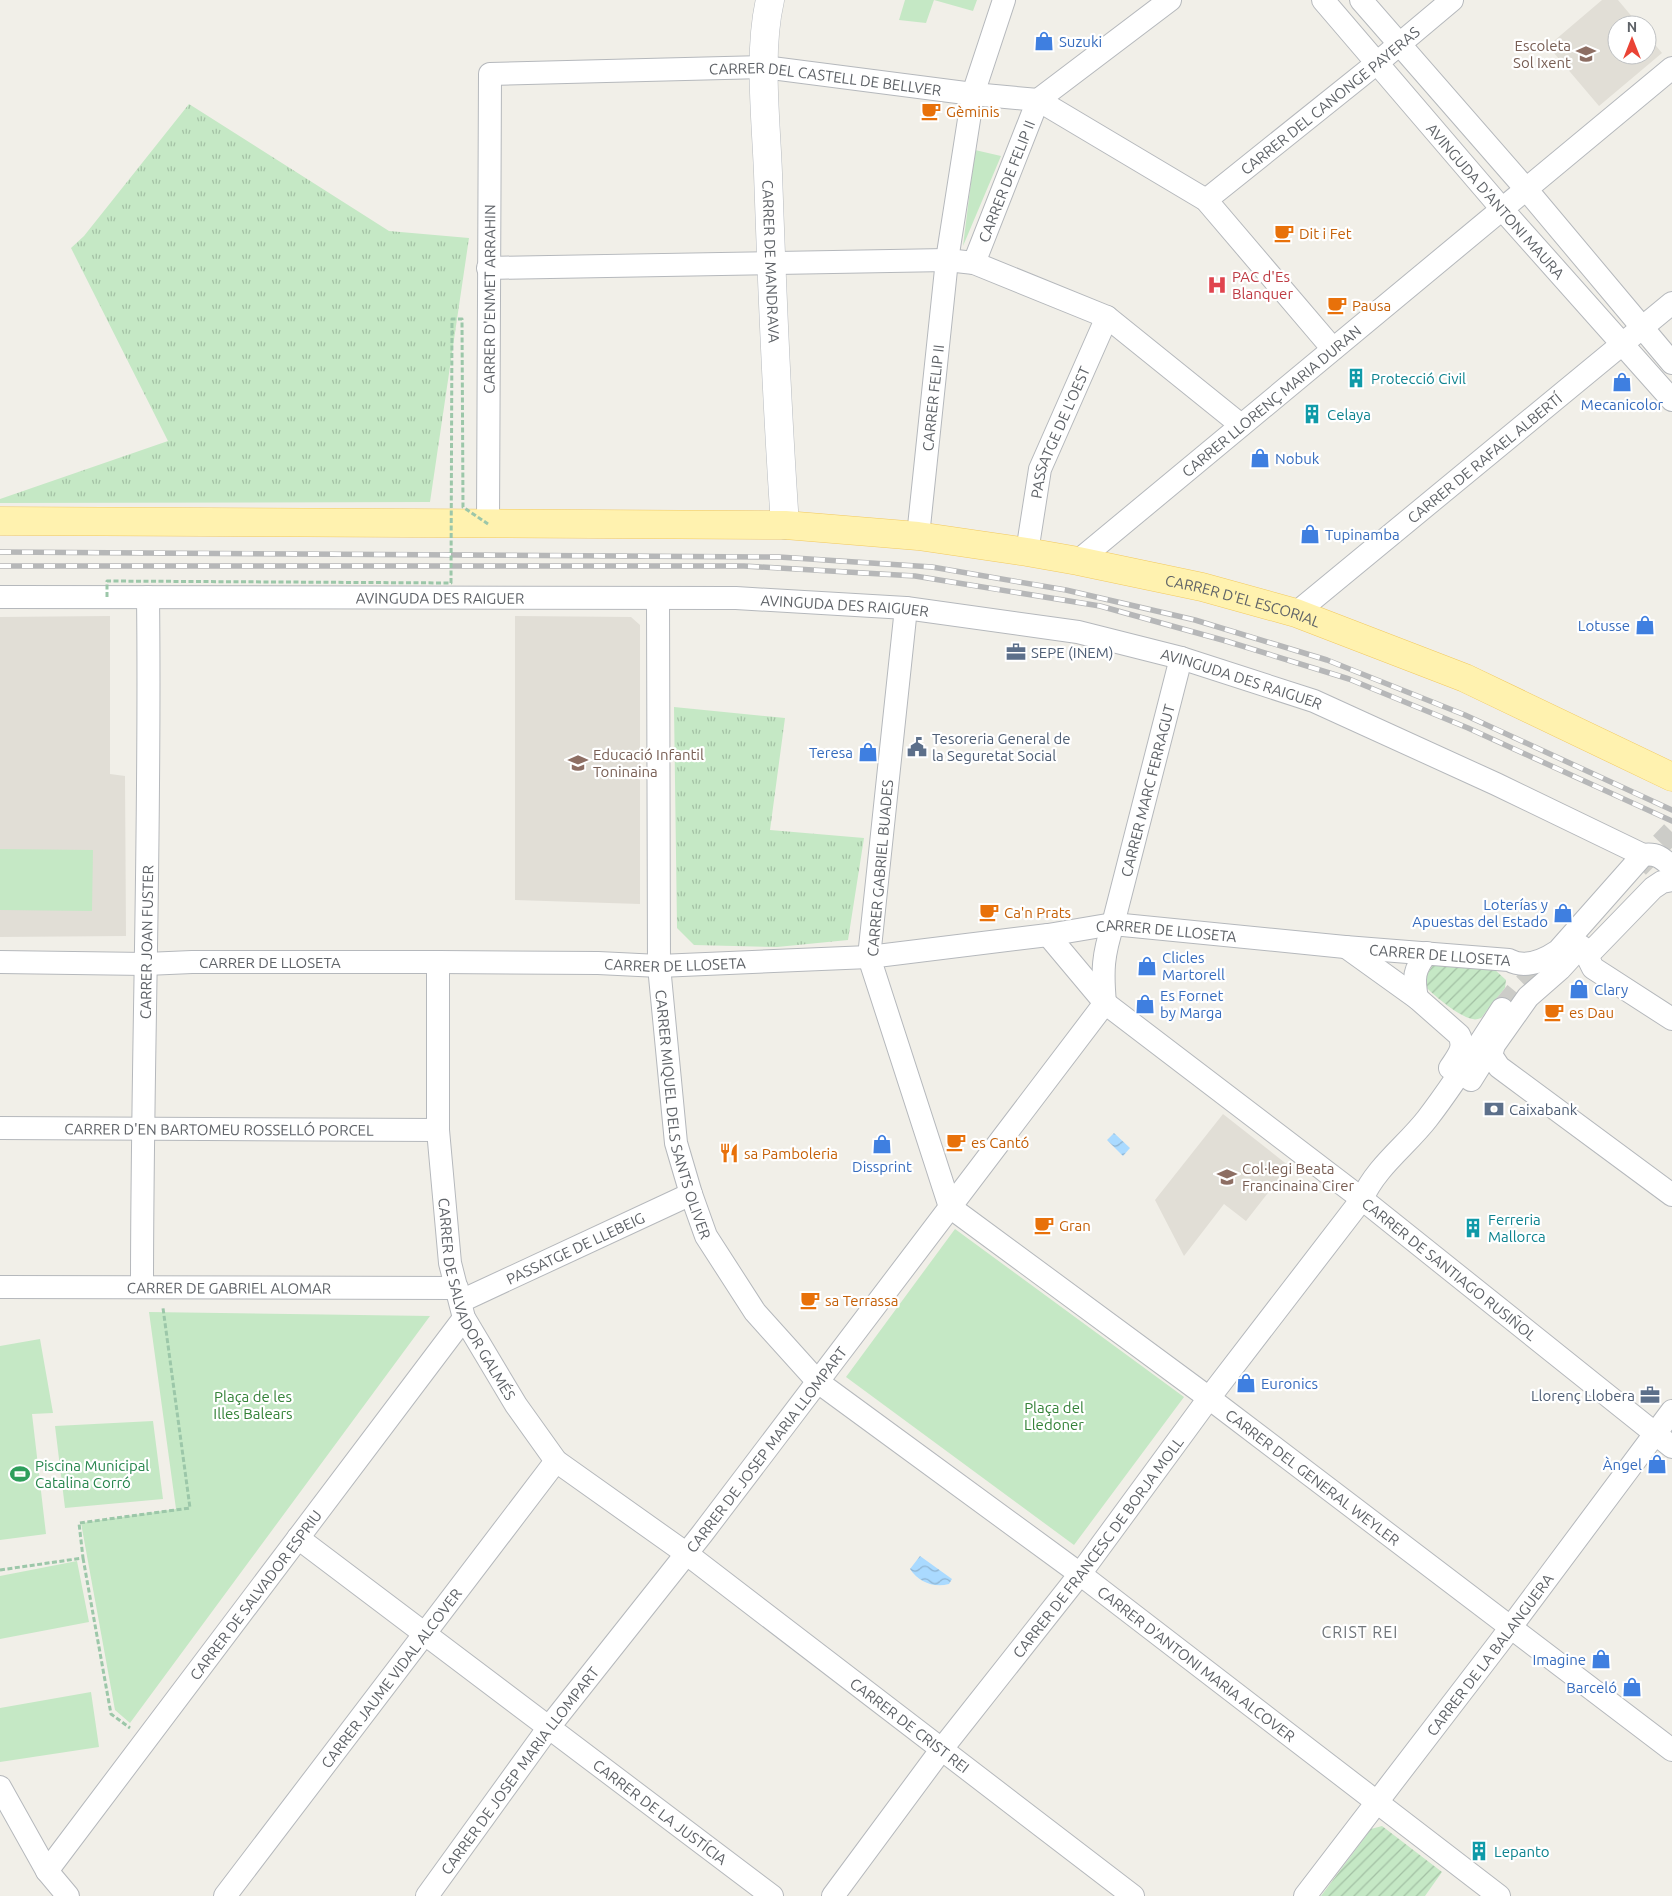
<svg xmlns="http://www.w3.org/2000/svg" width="1672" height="1896" font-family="Ubuntu,sans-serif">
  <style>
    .education { fill: #e1ded6 }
    .grass { fill: url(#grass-tufts) }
    .park { fill: #c5e8c5 }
    .garden { fill: url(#garden-furrows) }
    .water { fill: url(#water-waves) }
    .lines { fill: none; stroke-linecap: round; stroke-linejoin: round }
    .street-tunnel { stroke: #ccccc8; stroke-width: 22; stroke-dasharray: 22 11; stroke-linecap: butt }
    .street-casing { stroke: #b5b8bc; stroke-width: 24 }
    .secondary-casing { stroke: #b6babf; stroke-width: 29 }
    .primary-casing { stroke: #f2c960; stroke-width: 29 }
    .path { stroke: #9cc7a9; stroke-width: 3; stroke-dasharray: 5 2.5; stroke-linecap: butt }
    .street { stroke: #fff; stroke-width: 22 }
    .secondary { stroke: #fff; stroke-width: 28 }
    .primary { stroke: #fff2af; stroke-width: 28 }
    .rail-casing { stroke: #b6b7b8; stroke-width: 5.5 }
    .rail { stroke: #fff; stroke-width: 4; stroke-dasharray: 11; stroke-linecap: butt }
    .path-bridge { stroke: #9cc7a9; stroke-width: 3; stroke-dasharray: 5 2.5; stroke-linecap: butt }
    .labels { text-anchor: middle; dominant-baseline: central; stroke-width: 4.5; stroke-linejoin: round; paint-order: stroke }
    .shop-label { font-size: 15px; fill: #366cbe; stroke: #fff; text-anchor: start }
    .education-label { font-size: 15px; fill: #785e54; stroke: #fff; text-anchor: start }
    .street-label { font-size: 15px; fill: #5f6368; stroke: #fff }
    .food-label { font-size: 15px; fill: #c56008; stroke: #fff; text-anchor: start }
    .health-label { font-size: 15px; fill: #be3a42; stroke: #fff; text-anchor: start }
    .culture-label { font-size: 15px; fill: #0d838f; stroke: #fff; text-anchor: start }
    .service-label { font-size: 15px; fill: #4e5e75; stroke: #fff; text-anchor: start }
    .park-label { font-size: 15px; fill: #348238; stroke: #fff }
    .leisure-label { font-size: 15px; fill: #27864d; stroke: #fff; text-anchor: start }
    .neighbourhood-label { font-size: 16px; letter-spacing: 1px; fill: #70757a; stroke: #fff }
  </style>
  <defs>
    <pattern id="grass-tufts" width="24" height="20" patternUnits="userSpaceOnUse" patternTransform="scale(1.25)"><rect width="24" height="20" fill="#c5e8c5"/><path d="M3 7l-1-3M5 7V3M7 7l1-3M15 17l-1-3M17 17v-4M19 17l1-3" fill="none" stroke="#a3c0a4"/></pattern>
    <pattern id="garden-furrows" width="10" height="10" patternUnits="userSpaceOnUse" patternTransform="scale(1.25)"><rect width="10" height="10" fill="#c5e8c5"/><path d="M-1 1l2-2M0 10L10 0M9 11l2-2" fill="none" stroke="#a3c0a4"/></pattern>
    <pattern id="water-waves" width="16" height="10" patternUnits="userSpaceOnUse" patternTransform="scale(1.25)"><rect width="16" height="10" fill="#aadaff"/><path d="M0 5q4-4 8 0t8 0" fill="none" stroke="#8eb4d2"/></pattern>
  </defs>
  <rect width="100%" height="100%" fill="#f1efe8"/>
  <!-- education -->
  <path class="education" d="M1602 0H1618L1639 25H1617V55H1647V35L1662 53 1599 106 1548 46Z
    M110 616V774L125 776 126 936 0 937V617Z
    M515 616 631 617 640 625V904L515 900Z
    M1223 1114 1289 1166 1246 1221 1224 1204 1184 1256 1155 1200Z"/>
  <!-- grass -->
  <path class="grass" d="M189 104 389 231 469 238 430 502 0 503V499L168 441 71 248 84 236Z
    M674 707 785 718 770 830 864 838 848 940 777 947 694 945 677 928Z"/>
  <!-- park -->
  <path class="park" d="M905 0H977L973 11 934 0 926 23 899 20Z
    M975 150 1001 156 963 246Z
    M0 849 93 850 92 911 0 910Z
    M955 1229 1184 1397 1074 1545 846 1377Z
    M149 1312 430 1316 130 1723 115 1710 81 1523 176 1509Z
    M40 1339 53 1413 32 1414 46 1534 0 1540V1346Z
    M153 1421 163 1499 65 1508 55 1426Z
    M77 1561 89 1622 0 1639V1576Z
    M91 1692 99 1747 0 1762V1708Z"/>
  <!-- garden -->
  <path class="garden" d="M1434 963 1494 969 1506 980 1505 988 1481 1018C1478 1019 1475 1020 1473 1019 1461 1018 1433 995 1425 986V978Z
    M1382 1826 1442 1872 1425 1896H1321L1371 1829Z"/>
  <!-- water -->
  <path class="water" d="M1114 1133 1130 1148 1123 1156 1107 1140Z
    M920 1556 952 1579 949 1584C933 1588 919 1582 910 1569Z"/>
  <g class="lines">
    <!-- street-tunnel -->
    <path class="street-tunnel" d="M1638 867 1672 832
      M1502 1009 1516 992 1557 952"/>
    <defs>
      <g id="street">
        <path id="s1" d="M1323 0 1502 209 1672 400"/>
        <path d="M1361 0 1526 189 1672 363"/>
        <path id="s2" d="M1206 200 1377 63 1452 0"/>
        <path id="s3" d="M974 263 1038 100 1170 0"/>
        <path d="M488 268 947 260 974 263 1107 317 1241 425"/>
        <path id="s4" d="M488 524 490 74 764 67 973 94 1038 100 1206 200 1333 349"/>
        <path id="s5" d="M918 536 947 260 973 94 1004 0"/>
        <path id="s6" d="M1027 552 1040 469 1107 317"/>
        <path id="s7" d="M1078 561 1672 68"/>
        <path id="s8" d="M0 597 736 598 906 608 1078 632 1181 658 1314 701 1496 784 1643 855"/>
        <path id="s9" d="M658 598 659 966 676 1143 691 1194 706 1236 755 1312 818 1382 1080 1574 1499 1896"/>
        <path id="s10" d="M906 608 869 957 950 1207 1209 1398 1672 1750"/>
        <path id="s11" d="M1296 613 1672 303"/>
        <path d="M1643 855C1657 853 1662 858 1672 867"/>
        <path d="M1672 880 1662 882 1653 888 1590 953 1589 960 1593 968 1672 1019"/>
        <path id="s12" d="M1048 935 1105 1003 1362 1199 1672 1447"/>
        <path d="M1346 947 1417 998 1459 1035C1466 1048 1457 1057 1450 1068"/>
        <path id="s13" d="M0 962 146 964 192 962H438L598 963 659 966 869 957 1048 935 1113 924 1345 947 1509 960C1525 969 1543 961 1558 951L1643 855"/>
        <path id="s14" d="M438 962V1130L450 1263 464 1318 516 1405 556 1461 687 1554 1133 1896"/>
        <path d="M1417 998C1413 978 1414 969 1427 953"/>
        <path id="s15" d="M1105 1003C1102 970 1103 955 1113 924L1181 658"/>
        <path d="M1491 1055 1499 1067 1672 1195"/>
        <path d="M1471 1080 1481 1064 1491 1055 1494 1045 1528 997 1560 969 1581 946"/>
        <path id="s16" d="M0 1128 438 1130"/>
        <path id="s17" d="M0 1287 457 1288"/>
        <path id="s18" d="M142 1287C142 1057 151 827 148 597"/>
        <path id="s19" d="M461 1301 691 1194"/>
        <path id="s20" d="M298 1538 772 1896"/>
        <path d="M0 1787 47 1871 68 1896"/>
        <path id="s21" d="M47 1871 464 1318"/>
        <path id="s22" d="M225 1896 556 1461"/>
        <path id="s23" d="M427 1896 549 1727 702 1534 1105 1003"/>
        <path id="s24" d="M833 1896 941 1750 1080 1574 1209 1398 1362 1199C1376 1167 1406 1146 1427 1119 1454 1084 1478 1046 1502 1009"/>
        <path id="s25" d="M1305 1896 1499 1643 1672 1411"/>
      </g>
      <g id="secondary">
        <path id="s26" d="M770 0C758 52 766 120 768 173 772 290 777 408 785 525"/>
      </g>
      <g id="primary">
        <path id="s27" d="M0 521 785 525 918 536 1027 552 1078 561 1202 587 1296 613 1465 678 1672 777"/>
      </g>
    </defs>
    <!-- street casing -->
    <use href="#street" class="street-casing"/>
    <!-- secondary casing -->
    <use href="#secondary" class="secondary-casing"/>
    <!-- primary casing -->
    <use href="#primary" class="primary-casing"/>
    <!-- path -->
    <path class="path" d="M83 1558 111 1714 130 1728
      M0 1570 83 1558 79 1523 190 1508 163 1308"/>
    <!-- street -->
    <use href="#street" class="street"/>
    <!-- secondary -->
    <use href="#secondary" class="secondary"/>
    <!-- primary -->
    <use href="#primary" class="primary"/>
    <defs>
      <path id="rail" d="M0 552 779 557 932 567 1066 590 1195 620 1327 660 1465 715 1672 810
        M0 566H744L915 576 1100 606 1226 641 1349 679 1468 728 1672 821"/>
    </defs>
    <!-- rail casing -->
    <use href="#rail" class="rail-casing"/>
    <!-- rail -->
    <use href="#rail" class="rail"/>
    <!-- path-bridge -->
    <path class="path-bridge" d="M107 597V581L451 583 452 319H462L463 507 488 524"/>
  </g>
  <!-- icons -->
  <defs>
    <symbol id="shop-bare" viewBox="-9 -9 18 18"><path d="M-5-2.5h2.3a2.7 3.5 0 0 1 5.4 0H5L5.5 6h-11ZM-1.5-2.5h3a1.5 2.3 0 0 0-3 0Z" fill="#3f7fe0" stroke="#fff" stroke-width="2.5" paint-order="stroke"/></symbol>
    <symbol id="school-bare" viewBox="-9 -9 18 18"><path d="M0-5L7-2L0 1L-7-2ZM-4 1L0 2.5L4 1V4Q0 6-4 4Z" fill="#8d6e63" stroke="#fff" stroke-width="2.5" paint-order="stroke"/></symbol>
    <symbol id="cafe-bare" viewBox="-9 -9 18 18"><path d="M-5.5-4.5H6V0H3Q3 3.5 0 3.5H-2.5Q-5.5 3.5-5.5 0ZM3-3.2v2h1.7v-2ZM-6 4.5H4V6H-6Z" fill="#e8710a" stroke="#fff" stroke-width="2.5" paint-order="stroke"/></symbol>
    <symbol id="hospital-bare" viewBox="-9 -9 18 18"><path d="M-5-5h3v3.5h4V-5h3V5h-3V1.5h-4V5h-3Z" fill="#e0444e" stroke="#fff" stroke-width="2.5" paint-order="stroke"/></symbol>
    <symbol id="building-bare" viewBox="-9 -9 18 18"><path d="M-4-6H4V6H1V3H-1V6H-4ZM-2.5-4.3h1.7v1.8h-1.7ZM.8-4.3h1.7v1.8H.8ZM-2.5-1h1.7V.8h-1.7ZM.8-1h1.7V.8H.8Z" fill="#0f9aa8" stroke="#fff" stroke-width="2.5" paint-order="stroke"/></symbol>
    <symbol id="office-bare" viewBox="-9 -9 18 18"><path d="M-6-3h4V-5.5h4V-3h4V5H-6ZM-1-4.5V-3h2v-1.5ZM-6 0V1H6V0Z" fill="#5c6f8a" stroke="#fff" stroke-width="2.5" paint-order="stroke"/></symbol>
    <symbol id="civic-bare" viewBox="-9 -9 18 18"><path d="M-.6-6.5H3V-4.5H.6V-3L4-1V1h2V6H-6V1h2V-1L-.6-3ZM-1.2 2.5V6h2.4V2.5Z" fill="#5c6f8a" stroke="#fff" stroke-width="2.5" paint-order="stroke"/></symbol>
    <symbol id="bank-bare" viewBox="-9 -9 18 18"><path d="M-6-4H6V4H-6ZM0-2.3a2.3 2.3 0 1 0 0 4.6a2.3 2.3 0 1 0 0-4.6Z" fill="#5c6f8a" stroke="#fff" stroke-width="2.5" paint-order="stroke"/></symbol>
    <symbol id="restaurant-bare" viewBox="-9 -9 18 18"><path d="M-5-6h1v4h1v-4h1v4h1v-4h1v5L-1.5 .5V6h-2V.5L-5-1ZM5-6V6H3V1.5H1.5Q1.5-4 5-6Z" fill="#e8710a" stroke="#fff" stroke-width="2.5" paint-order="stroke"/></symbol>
    <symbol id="stadium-bare" viewBox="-9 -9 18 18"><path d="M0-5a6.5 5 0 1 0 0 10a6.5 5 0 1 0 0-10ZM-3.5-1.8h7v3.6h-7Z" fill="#2e9e5b" stroke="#fff" stroke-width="2.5" paint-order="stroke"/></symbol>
  </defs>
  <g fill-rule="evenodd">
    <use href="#shop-bare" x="1030" y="27" width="28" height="28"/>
    <use href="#school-bare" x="1572" y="40" width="28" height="28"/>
    <use href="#cafe-bare" x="917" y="97" width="28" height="28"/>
    <use href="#cafe-bare" x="1270" y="219" width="28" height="28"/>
    <use href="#hospital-bare" x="1203" y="271" width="28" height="28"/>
    <use href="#cafe-bare" x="1323" y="291" width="28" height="28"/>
    <use href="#building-bare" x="1342" y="364" width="28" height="28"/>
    <use href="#shop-bare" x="1608" y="368" width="28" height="28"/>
    <use href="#building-bare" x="1298" y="400" width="28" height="28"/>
    <use href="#shop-bare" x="1246" y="444" width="28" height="28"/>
    <use href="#shop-bare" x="1296" y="520" width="28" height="28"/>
    <use href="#shop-bare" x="1631" y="611" width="28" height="28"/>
    <use href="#office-bare" x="1002" y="638" width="28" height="28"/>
    <use href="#civic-bare" x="903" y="733" width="28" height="28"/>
    <use href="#shop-bare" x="854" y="738" width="28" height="28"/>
    <use href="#school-bare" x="564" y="749" width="28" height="28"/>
    <use href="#cafe-bare" x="975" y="898" width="28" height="28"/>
    <use href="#shop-bare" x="1549" y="899" width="28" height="28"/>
    <use href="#shop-bare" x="1133" y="952" width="28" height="28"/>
    <use href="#shop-bare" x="1565" y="975" width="28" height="28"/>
    <use href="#shop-bare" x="1131" y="990" width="28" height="28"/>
    <use href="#cafe-bare" x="1540" y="998" width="28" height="28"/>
    <use href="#bank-bare" x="1480" y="1095" width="28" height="28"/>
    <use href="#cafe-bare" x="942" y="1128" width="28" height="28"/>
    <use href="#shop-bare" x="868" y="1130" width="28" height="28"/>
    <use href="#restaurant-bare" x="715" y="1139" width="28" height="28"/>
    <use href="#school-bare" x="1213" y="1163" width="28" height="28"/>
    <use href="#cafe-bare" x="1030" y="1211" width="28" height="28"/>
    <use href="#building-bare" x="1459" y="1214" width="28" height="28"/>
    <use href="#cafe-bare" x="796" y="1286" width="28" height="28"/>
    <use href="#shop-bare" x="1232" y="1369" width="28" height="28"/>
    <use href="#office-bare" x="1636" y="1381" width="28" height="28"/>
    <use href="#shop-bare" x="1643" y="1450" width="28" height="28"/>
    <use href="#stadium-bare" x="6" y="1460" width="28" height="28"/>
    <use href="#shop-bare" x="1587" y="1645" width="28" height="28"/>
    <use href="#shop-bare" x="1618" y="1673" width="28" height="28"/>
    <use href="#building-bare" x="1465" y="1837" width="28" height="28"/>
  </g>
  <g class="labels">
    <!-- shop labels -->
    <g class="shop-label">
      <text x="1059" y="41">Suzuki</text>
      <text x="1622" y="404" text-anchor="middle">Mecanicolor</text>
      <text x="1275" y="458">Nobuk</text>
      <text x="1325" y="534">Tupinamba</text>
      <text x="1630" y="625" text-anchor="end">Lotusse</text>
      <text x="853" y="752" text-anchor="end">Teresa</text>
      <text x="1548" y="904" text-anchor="end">Loterías y<tspan x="1548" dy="17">Apuestas del Estado</tspan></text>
      <text x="1162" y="957">Clicles<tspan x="1162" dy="17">Martorell</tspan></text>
      <text x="1594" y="989">Clary</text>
      <text x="1160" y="995">Es Fornet<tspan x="1160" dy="17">by Marga</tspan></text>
      <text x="882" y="1166" text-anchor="middle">Dissprint</text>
      <text x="1261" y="1383">Euronics</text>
      <text x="1642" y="1464" text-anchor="end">Àngel</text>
      <text x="1586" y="1659" text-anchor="end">Imagine</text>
      <text x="1617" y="1687" text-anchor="end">Barceló</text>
    </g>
    <!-- education labels -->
    <g class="education-label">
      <text x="1571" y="45" text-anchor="end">Escoleta<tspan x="1571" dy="17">Sol Ixent</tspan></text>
      <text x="593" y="754">Educació Infantil<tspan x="593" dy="17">Toninaina</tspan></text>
      <text x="1242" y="1168">Col·legi Beata<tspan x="1242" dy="17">Francinaina Cirer</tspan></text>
    </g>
    <!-- street labels -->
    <g class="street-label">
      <text stroke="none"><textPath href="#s4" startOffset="786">CARRER DEL CASTELL DE BELLVER</textPath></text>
      <text stroke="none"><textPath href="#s2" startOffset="159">CARRER DEL CANONGE PAYERAS</textPath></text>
      <text stroke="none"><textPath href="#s3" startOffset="88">CARRER DE FELIP II</textPath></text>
      <text stroke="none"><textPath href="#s1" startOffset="265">AVINGUDA D'ANTONI MAURA</textPath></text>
      <text stroke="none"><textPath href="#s26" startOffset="262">CARRER DE MANDRAVA</textPath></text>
      <text stroke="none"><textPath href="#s4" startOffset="225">CARRER D'ENMET ARRAHIN</textPath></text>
      <text stroke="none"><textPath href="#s5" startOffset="139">CARRER FELIP II</textPath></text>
      <text stroke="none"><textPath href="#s7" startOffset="251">CARRER LLORENÇ MARIA DURAN</textPath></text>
      <text stroke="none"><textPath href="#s6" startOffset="125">PASSATGE DE L'OEST</textPath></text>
      <text stroke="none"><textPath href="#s11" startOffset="244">CARRER DE RAFAEL ALBERTÍ</textPath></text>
      <text stroke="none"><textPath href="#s8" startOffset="440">AVINGUDA DES RAIGUER</textPath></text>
      <text stroke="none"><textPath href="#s27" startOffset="1250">CARRER D'EL ESCORIAL</textPath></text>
      <text stroke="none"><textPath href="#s8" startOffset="845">AVINGUDA DES RAIGUER</textPath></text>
      <text stroke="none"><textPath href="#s8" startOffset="1250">AVINGUDA DES RAIGUER</textPath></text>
      <text stroke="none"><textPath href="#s15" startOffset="218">CARRER MARC FERRAGUT</textPath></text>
      <text transform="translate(880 868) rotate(-85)">CARRER GABRIEL BUADES</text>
      <text stroke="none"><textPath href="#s13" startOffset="1169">CARRER DE LLOSETA</textPath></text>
      <text stroke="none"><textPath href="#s18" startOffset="345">CARRER JOAN FUSTER</textPath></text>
      <text stroke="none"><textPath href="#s13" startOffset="1444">CARRER DE LLOSETA</textPath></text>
      <text stroke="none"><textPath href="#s13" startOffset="270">CARRER DE LLOSETA</textPath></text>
      <text stroke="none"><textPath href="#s13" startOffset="675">CARRER DE LLOSETA</textPath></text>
      <text stroke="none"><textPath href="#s9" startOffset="519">CARRER MIQUEL DELS SANTS OLIVER</textPath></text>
      <text stroke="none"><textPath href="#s16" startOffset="219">CARRER D'EN BARTOMEU ROSSELLÓ PORCEL</textPath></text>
      <text stroke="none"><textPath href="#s19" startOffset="126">PASSATGE DE LLEBEIG</textPath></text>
      <text stroke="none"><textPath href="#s12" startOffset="524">CARRER DE SANTIAGO RUSIÑOL</textPath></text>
      <text stroke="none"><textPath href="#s17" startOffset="229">CARRER DE GABRIEL ALOMAR</textPath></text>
      <text stroke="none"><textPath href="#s14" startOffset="344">CARRER DE SALVADOR GALMÉS</textPath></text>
      <text stroke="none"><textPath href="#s23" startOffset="561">CARRER DE JOSEP MARIA LLOMPART</textPath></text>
      <text stroke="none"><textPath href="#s10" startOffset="1066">CARRER DEL GENERAL WEYLER</textPath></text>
      <text stroke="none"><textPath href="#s24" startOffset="438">CARRER DE FRANCESC DE BORJA MOLL</textPath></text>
      <text stroke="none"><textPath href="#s21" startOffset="346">CARRER DE SALVADOR ESPRIU</textPath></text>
      <text stroke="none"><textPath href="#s25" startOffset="304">CARRER DE LA BALANGUERA</textPath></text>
      <text stroke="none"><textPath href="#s9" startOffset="1300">CARRER D'ANTONI MARIA ALCOVER</textPath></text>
      <text stroke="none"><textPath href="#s22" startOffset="274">CARRER JAUME VIDAL ALCOVER</textPath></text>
      <text stroke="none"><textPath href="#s14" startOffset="970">CARRER DE CRIST REI</textPath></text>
      <text stroke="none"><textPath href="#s23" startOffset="156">CARRER DE JOSEP MARIA LLOMPART</textPath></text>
      <text stroke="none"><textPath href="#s20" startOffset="454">CARRER DE LA JUSTÍCIA</textPath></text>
    </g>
    <!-- food labels -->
    <g class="food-label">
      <text x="946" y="111">Gèminis</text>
      <text x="1299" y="233">Dit i Fet</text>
      <text x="1352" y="305">Pausa</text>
      <text x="1004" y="912">Ca'n Prats</text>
      <text x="1569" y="1012">es Dau</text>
      <text x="971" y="1142">es Cantó</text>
      <text x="744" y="1153">sa Pamboleria</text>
      <text x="1059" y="1225">Gran</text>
      <text x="825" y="1300">sa Terrassa</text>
    </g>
    <!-- health labels -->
    <g class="health-label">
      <text x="1232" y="276">PAC d'Es<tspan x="1232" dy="17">Blanquer</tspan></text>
    </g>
    <!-- culture labels -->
    <g class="culture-label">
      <text x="1371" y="378">Protecció Civil</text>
      <text x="1327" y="414">Celaya</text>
      <text x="1488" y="1219">Ferreria<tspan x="1488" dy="17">Mallorca</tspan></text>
      <text x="1494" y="1851">Lepanto</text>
    </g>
    <!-- service labels -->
    <g class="service-label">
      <text x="1031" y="652">SEPE (INEM)</text>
      <text x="932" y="738">Tesoreria General de<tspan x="932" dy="17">la Seguretat Social</tspan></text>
      <text x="1509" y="1109">Caixabank</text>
      <text x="1635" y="1395" text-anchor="end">Llorenç Llobera</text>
    </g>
    <!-- park labels -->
    <g class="park-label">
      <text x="253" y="1396">Plaça de les<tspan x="253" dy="17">Illes Balears</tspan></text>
      <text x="1054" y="1407">Plaça del<tspan x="1054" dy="17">Lledoner</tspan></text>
    </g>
    <!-- leisure labels -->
    <g class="leisure-label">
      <text x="35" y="1465">Piscina Municipal<tspan x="35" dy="17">Catalina Corró</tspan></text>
    </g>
    <!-- neighbourhood labels -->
    <g class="neighbourhood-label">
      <text x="1360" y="1632">CRIST REI</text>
    </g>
  </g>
  <!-- north arrow -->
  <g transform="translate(1632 40)"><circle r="24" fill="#ffffff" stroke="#bfc1c3"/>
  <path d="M0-4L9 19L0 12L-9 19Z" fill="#ea4335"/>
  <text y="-8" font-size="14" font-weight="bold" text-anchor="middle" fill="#5f6368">N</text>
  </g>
</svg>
